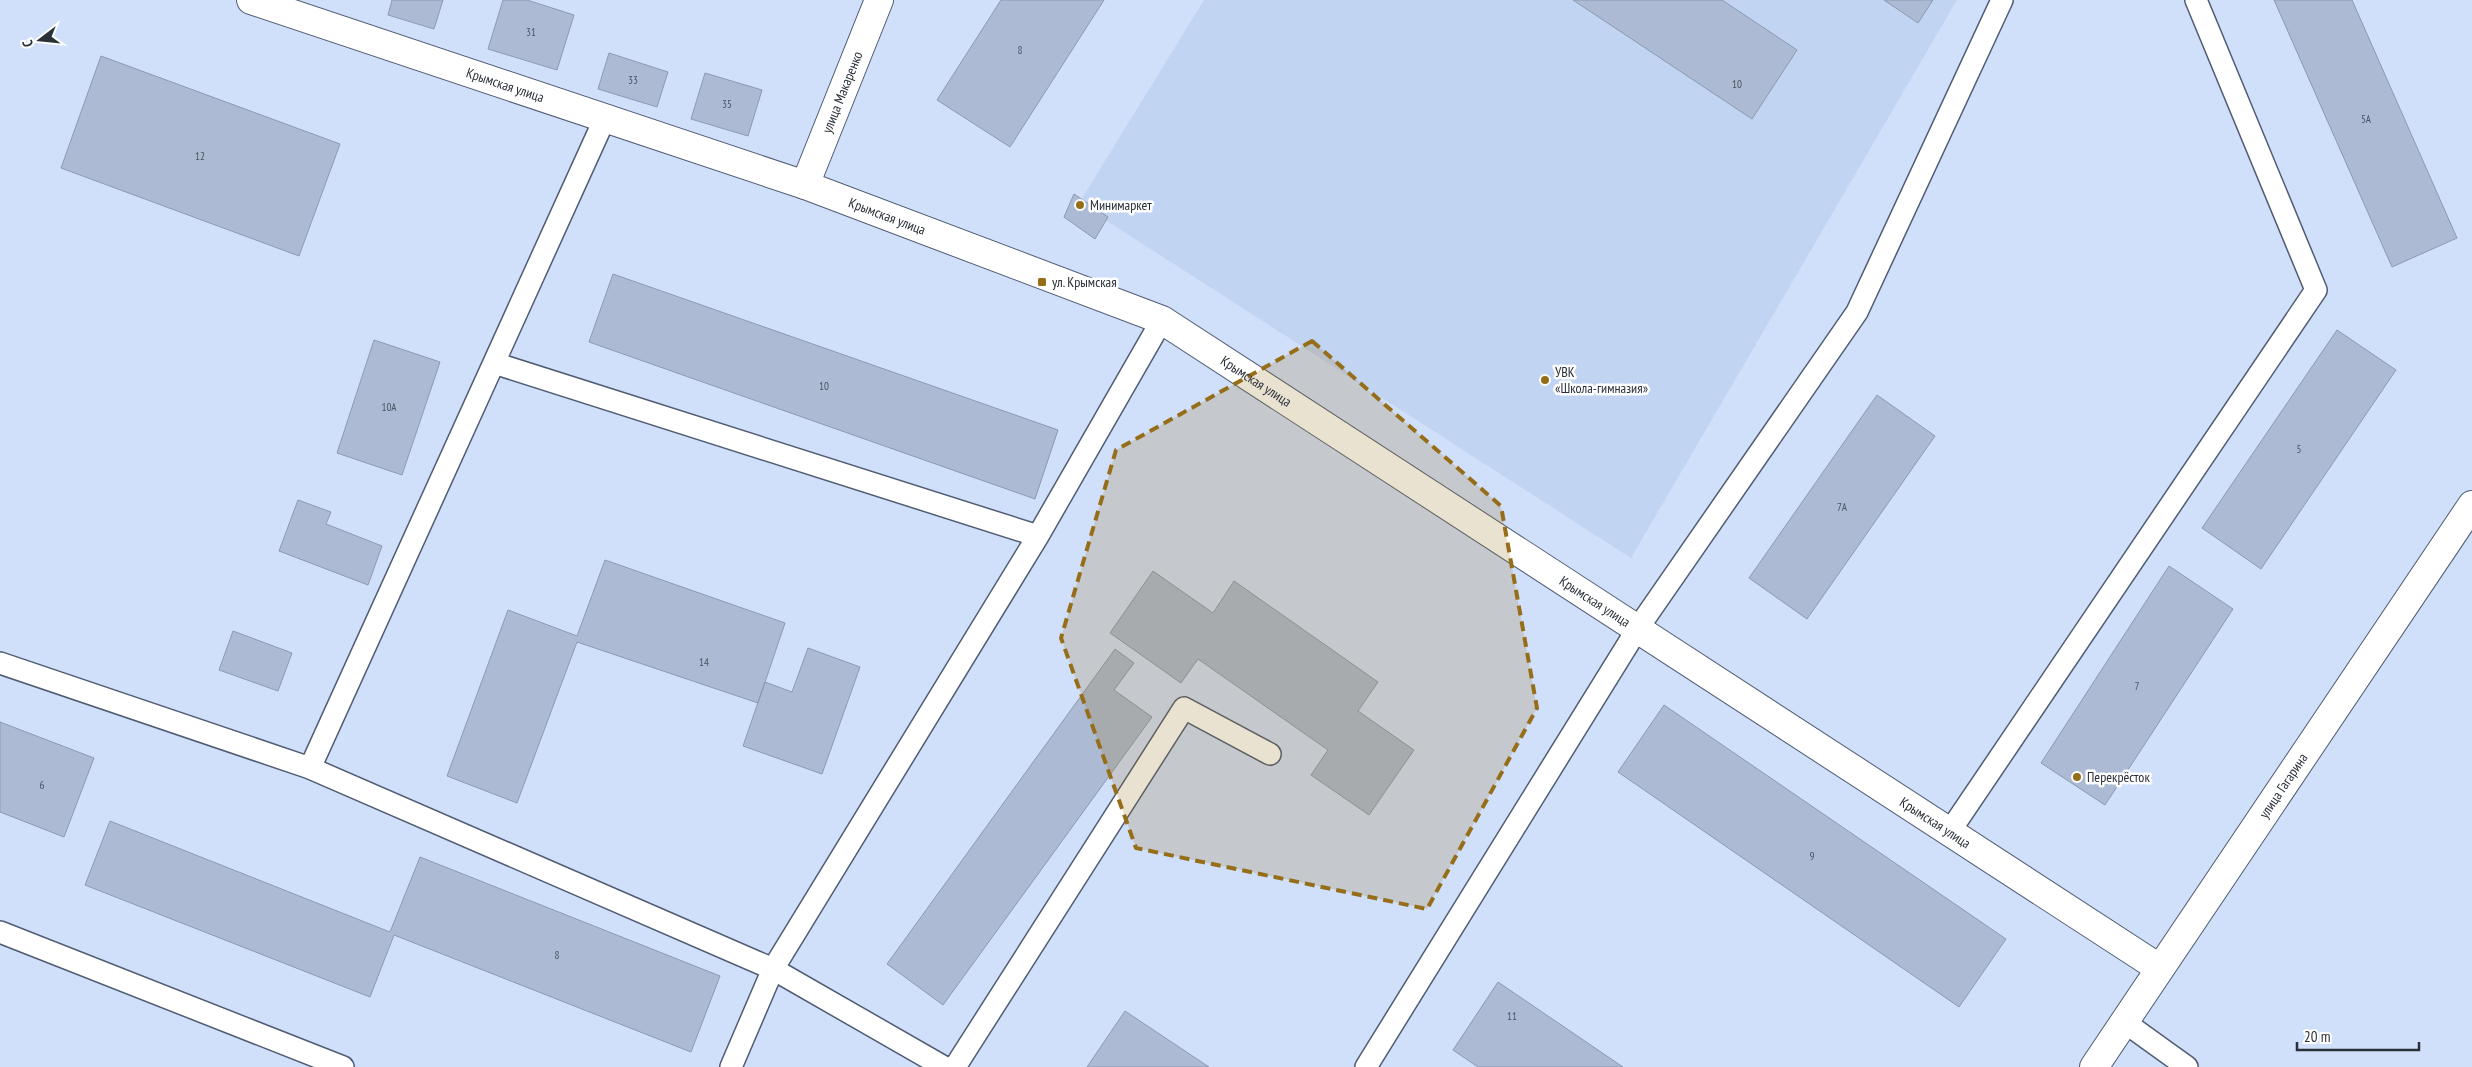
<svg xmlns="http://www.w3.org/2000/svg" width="2472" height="1067" font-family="'PT Sans Narrow',sans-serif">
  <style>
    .built { fill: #c1d4f2 }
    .building { fill: #acbbd3; stroke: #8b99b1 }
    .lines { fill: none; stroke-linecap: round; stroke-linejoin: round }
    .service-casing { stroke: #4f5c72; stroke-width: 24 }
    .minor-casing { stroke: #4f5c72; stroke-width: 30 }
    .service { stroke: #fff; stroke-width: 21 }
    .minor { stroke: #fff; stroke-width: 28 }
    .marked { fill: #966e19; fill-opacity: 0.2; stroke: #966e19; stroke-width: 4; stroke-dasharray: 10 6; stroke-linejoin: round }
    .poi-dot { fill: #966e19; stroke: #fff; stroke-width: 2 }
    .labels { text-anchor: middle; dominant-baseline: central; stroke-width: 5; stroke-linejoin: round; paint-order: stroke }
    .number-label { font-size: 11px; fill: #4a5360 }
    .street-label { font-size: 14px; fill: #2a3039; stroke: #fff }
    .poi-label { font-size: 14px; fill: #2a3039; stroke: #fff; text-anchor: start }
  </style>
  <rect width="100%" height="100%" fill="#d1e0fa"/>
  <!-- built -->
  <path class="built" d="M1204 0H1957L1631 558 1079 203Z"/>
  <!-- building -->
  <path class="building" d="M392 0H443L434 29 388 15Z
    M503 0H527L574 15 557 70 488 49Z
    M1001 0H1104L1010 147 937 100Z
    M1573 0H1722L1797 50 1752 119Z
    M1884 0H1933L1918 23Z
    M2274 0H2352L2457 238 2392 267Z
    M609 53 668 72 657 107 598 89Z
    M101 56 340 144 299 256 61 168Z
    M705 73 762 90 748 136 691 119Z
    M1074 194 1108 217 1095 239 1064 217Z
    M613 274 1058 430 1035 499 589 342Z
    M2337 330 2396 370 2261 569 2202 528Z
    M374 340 440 362 402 475 337 453Z
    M1877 395 1935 436 1807 619 1749 578Z
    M298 500 331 512 326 524 382 546 368 585 279 551Z
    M605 560 785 623 758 703 577 642 517 803 447 776 508 610 577 636Z
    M2169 566 2233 609 2105 805 2041 763Z
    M1153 571 1213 613 1234 581 1378 682 1358 711 1414 750 1369 815 1311 775 1328 750 1198 659 1181 683 1110 633Z
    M233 631 292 653 278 691 219 670Z
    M808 648 860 667 822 774 743 746 765 682 792 692Z
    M1115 649 1134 663 1114 690 1152 717 943 1005 887 964Z
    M1664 705 2006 939 1959 1007 1618 772Z
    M0 722 94 758 64 837 0 812Z
    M110 821 390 932 420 857 720 976 691 1052 394 935 370 997 85 885Z
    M1498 982 1623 1067H1478L1453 1050Z
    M1125 1011 1209 1067H1087Z"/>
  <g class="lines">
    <defs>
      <path id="service" d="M605 118 310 768 773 969 731 1067
        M494 363 1038 536
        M0 663 310 768
        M1950 831 2316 290 2196 0
        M0 932 343 1067
        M2123 1021 2187 1067
        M944 1067 773 969 1038 536 1162 320
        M955 1067 1184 708 1270 754
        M1366 1067 1638 628 1857 312 2002 0"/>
      <g id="minor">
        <path id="s1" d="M251 0 805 185 1162 320 2159 968"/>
        <path id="s2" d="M805 185 879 0"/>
        <path id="s3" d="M2094 1067 2472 505"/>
      </g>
    </defs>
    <!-- service casing -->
    <use href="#service" class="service-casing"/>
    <!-- minor casing -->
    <use href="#minor" class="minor-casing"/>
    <!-- service -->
    <use href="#service" class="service"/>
    <!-- minor -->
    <use href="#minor" class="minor"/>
  </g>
  <!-- marked area -->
  <path class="marked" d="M1312 341 1501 506 1537 708 1427 909 1136 848 1061 638 1116 450Z"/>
  <!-- markers -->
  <g class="poi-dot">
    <circle cx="1080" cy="205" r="5"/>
    <rect x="1037" y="277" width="10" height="10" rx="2.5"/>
    <circle cx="1545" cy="380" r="5"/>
    <circle cx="2077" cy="777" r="5"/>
  </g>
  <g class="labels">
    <!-- number labels -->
    <g class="number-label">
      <text x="531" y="32">31</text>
      <text x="1020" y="50">8</text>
      <text x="633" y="80">33</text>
      <text x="1737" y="84">10</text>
      <text x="727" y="104">35</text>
      <text x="2366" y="119">5А</text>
      <text x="200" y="156">12</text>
      <text x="824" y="386">10</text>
      <text x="389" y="407">10А</text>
      <text x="2299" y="449">5</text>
      <text x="1842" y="507">7А</text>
      <text x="704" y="662">14</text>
      <text x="2137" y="686">7</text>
      <text x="42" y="785">6</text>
      <text x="1812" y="856">9</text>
      <text x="557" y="955">8</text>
      <text x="1512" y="1016">11</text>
    </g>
    <!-- street labels -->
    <g class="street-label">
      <text stroke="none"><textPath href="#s1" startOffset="268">Крымская улица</textPath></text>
      <text stroke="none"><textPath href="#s2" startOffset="100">улица Макаренко</textPath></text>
      <text stroke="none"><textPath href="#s1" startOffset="672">Крымская улица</textPath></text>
      <text stroke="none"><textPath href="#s1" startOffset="1078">Крымская улица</textPath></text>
      <text stroke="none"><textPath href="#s1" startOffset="1482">Крымская улица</textPath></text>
      <text stroke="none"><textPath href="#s3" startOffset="339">улица Гагарина</textPath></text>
      <text stroke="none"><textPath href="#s1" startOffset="1888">Крымская улица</textPath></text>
    </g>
    <!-- poi labels -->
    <g class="poi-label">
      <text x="1090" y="205">Минимаркет</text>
      <text x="1052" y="282">ул. Крымская</text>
      <text x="1555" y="372">УВК<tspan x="1555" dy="16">«Школа-гимназия»</tspan></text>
      <text x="2087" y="777">Перекрёсток</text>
    </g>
  </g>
  <!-- north arrow -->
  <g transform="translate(40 40) rotate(254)" stroke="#ffffff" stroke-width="4" paint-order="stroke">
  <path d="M0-4L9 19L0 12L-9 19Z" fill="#2a3039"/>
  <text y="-8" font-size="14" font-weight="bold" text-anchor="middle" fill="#2a3039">С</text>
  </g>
  <!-- scale -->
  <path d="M2297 1042v8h122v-8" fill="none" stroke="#2a3039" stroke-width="2.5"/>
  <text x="2304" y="1042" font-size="15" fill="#2a3039" stroke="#ffffff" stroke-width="4" paint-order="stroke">20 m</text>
</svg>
